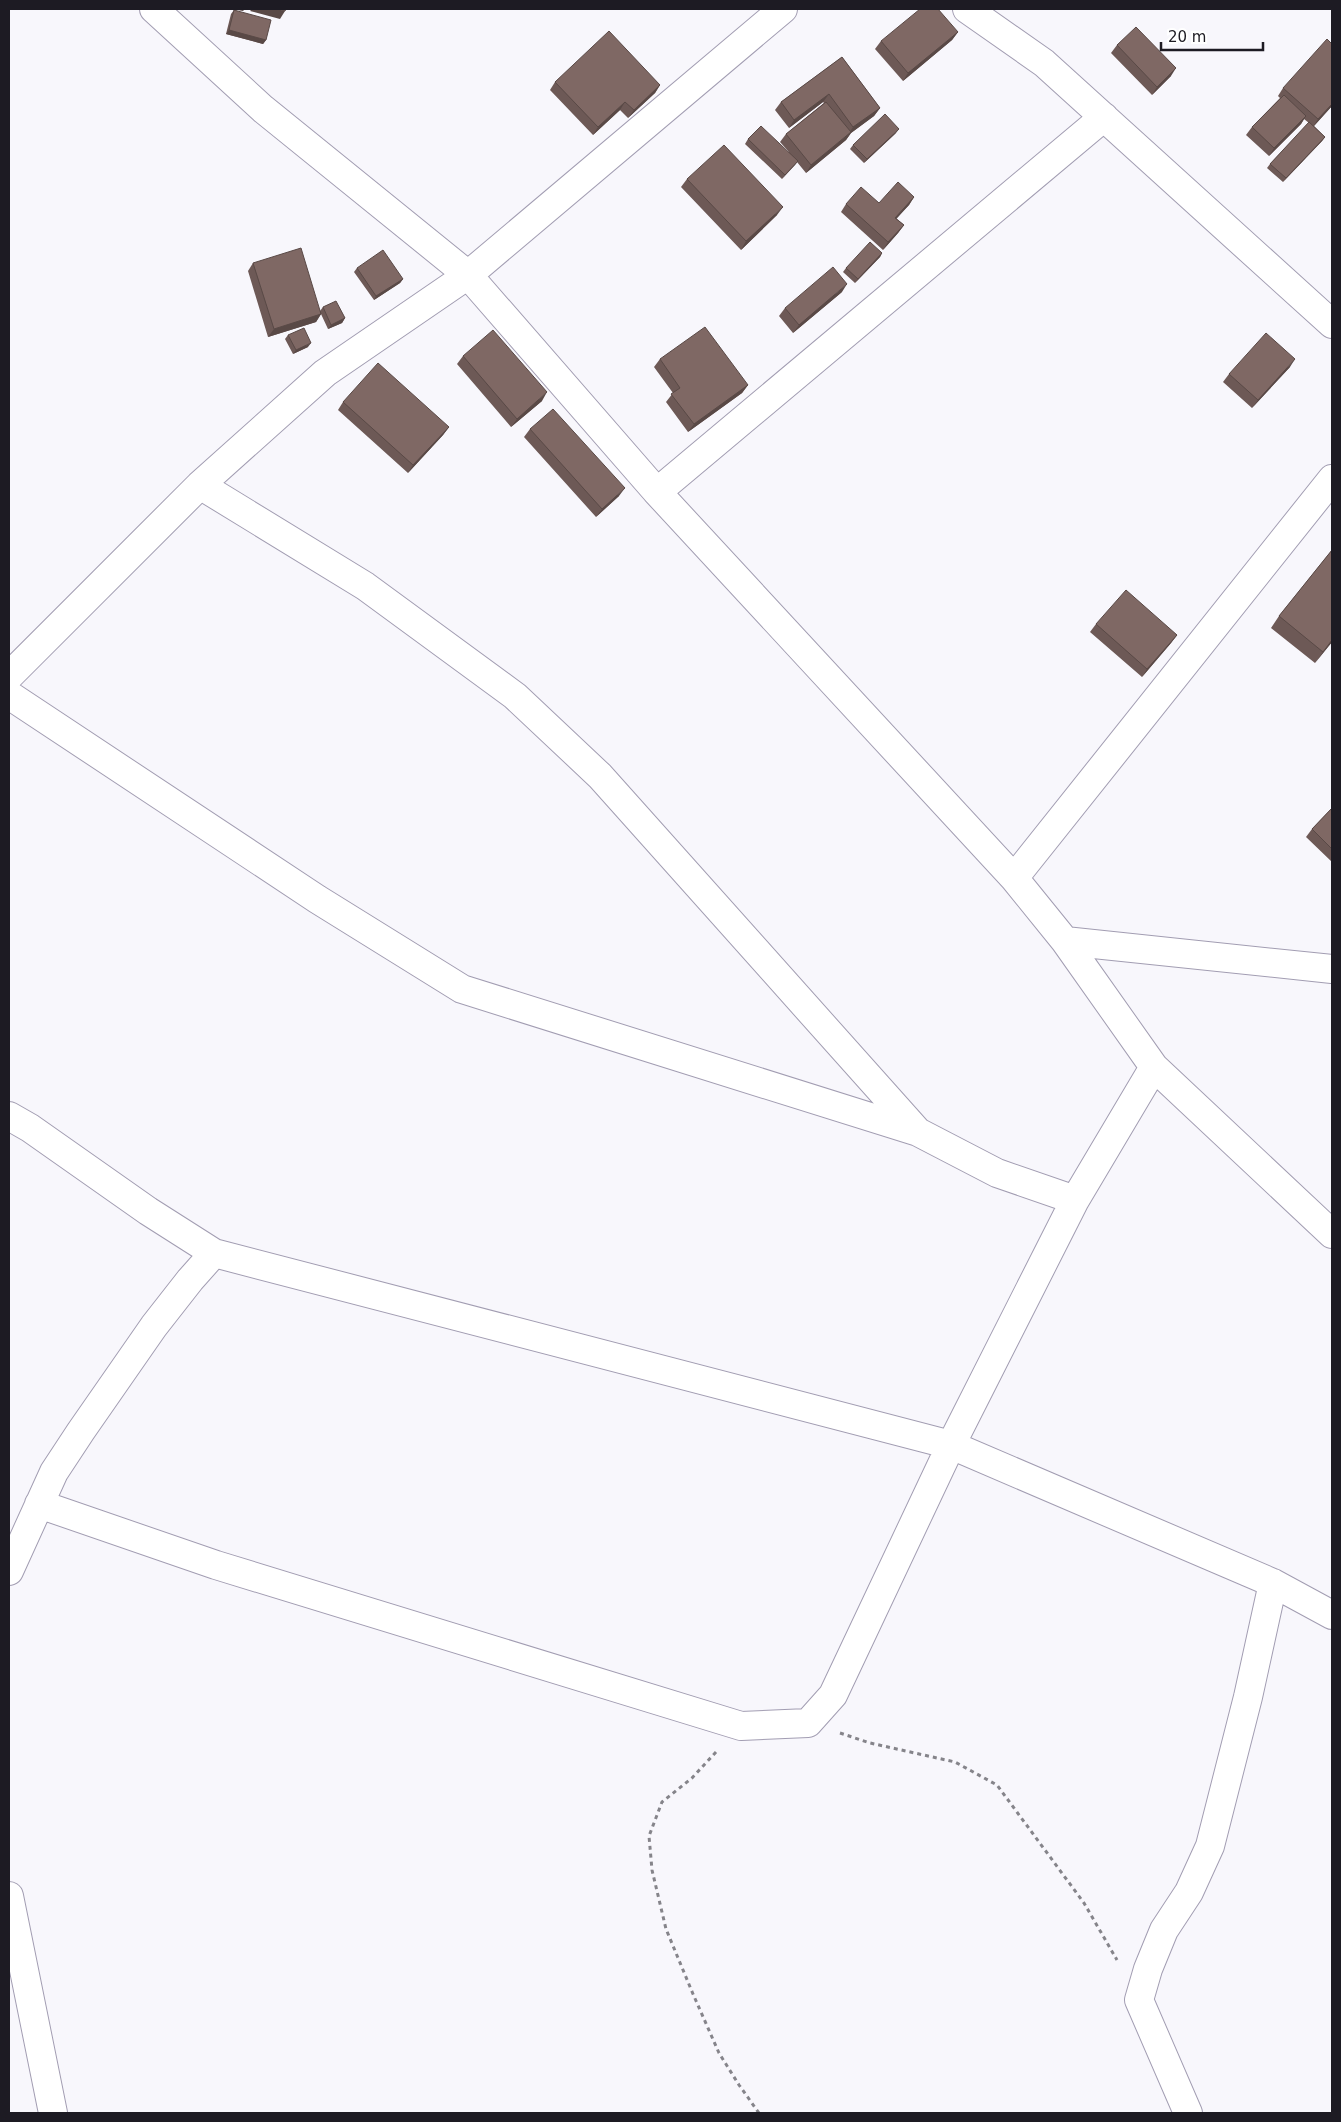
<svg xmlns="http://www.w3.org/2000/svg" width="1341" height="2122" font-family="'DejaVu Sans',sans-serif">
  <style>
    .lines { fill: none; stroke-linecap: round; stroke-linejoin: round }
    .street-casing { stroke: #a29db2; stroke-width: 30 }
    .path { stroke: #85848a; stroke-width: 3; stroke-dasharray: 4 4; stroke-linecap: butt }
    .street { stroke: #fff; stroke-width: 28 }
    .wall { fill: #6d5956 }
    .shaded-wall { fill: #594946 }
    .building { fill: #7f6864; stroke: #594946 }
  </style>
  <rect width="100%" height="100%" fill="#f8f7fc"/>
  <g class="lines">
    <defs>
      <path id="street" d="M154 9 263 109 468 275 657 492 1014 878 1065 941 1154 1067 1332 1234
        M967 9 1044 63 1332 324
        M200 485 365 586 515 696 600 776 918 1132
        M657 492 1104 117
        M9 676 200 485 325 373 468 275 783 9
        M9 695 317 899 462 989 918 1132 997 1173 1075 1200 1154 1067
        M1014 878 1332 479
        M1065 941 1332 969
        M9 1116 30 1128 148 1211 214 1253 951 1445 1273 1583 1332 1615
        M39 1504 216 1565 741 1726 808 1723 833 1695 951 1445 1075 1200
        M9 1571 54 1472 81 1431 154 1326 190 1280 214 1253
        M9 1896 53 2113
        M1188 2113 1139 2000 1148 1969 1164 1930 1189 1892 1210 1846 1248 1697 1273 1583"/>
    </defs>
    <!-- street casing -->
    <use href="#street" class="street-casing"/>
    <!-- path -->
    <path class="path" d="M840 1733 870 1743 955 1762 997 1785 1084 1903 1117 1960
      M716 1752 692 1778 662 1802 649 1836 652 1870 666 1929 693 1994 719 2053 739 2085 759 2113"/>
    <!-- street -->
    <use href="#street" class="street"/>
  </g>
  <!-- wall -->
  <path class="wall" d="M234 10 266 40 263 44 226 34 231 14Z
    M958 32 952 40 903 81 875 49 881 41Z
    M1117 45 1171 76 1152 95 1111 53Z
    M842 57 880 108 874 116 851 133 846 140 806 173 797 162 782 179 745 144 748 139 789 152 780 142 786 134 824 103 823 102 789 128 775 110 781 102Z
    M555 82 660 85 655 93 628 118 620 110 593 135 550 90Z
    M1283 88 1332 106 1314 126 1325 137 1322 141 1283 182 1267 168 1270 164 1309 123 1304 119 1301 124 1269 156 1246 135 1252 127 1280 98 1278 96Z
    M896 133 864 163 850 149 853 145Z
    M687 179 777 215 741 250 681 187Z
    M914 197 909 205 896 218 904 225 898 233 883 250 841 212 846 204 879 203Z
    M882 253 880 257 855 283 843 272 846 268Z
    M253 263 320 311 323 307 345 318 342 323 328 329 321 314 316 322 268 337 248 271Z
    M357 268 403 279 400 283 374 300 354 272Z
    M842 292 793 333 779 316 785 308Z
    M288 335 308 347 293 354 285 339Z
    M463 356 542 401 511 427 457 364Z
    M660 359 748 385 742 393 688 432 666 402 673 393 654 367Z
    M1290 367 1252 408 1223 382 1229 374Z
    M343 402 449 427 443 435 408 473 338 410Z
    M530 429 619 496 596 517 524 437Z
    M1332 550V642L1315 663 1271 628 1279 616Z
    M1096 624 1177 635 1171 643 1142 677 1090 632Z
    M1332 808V862L1306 837 1312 829Z"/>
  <!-- shaded-wall -->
  <path class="shaded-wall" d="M232 9H245L243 11Z
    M252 9H277L285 11 280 19 250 11Z
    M229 30 266 40 263 44 226 34Z
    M958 32 952 40 903 81 908 73Z
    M1176 68 1171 76 1152 95 1157 87Z
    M660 85 655 93 628 118 634 110Z
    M829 94 823 102 789 128 794 120Z
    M625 102 620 110 593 135 598 127Z
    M1332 104V106L1313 127 1318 119Z
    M880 108 874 116 851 133 846 140 806 173 811 165 848 135 853 127Z
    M1306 116 1301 124 1269 156 1274 148Z
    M899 129 896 133 864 163 867 159Z
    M1325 137 1322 141 1283 182 1286 178Z
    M798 161 795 165 782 179 785 175Z
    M914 197 909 205 890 226 895 218Z
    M783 207 777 215 741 250 746 241Z
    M904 225 898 233 883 250 888 242Z
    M882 253 880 257 855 283 858 279Z
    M403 279 400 283 374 300 376 296Z
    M847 284 842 292 793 333 799 325Z
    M321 314 316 322 268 337 274 329Z
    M345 318 342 323 328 329 331 325Z
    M311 343 308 347 293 354 296 350Z
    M1295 359 1290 367 1252 408 1258 400Z
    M748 385 742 393 688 432 694 424Z
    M547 392 542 401 511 427 517 419Z
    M449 427 443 435 408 473 413 465Z
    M625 488 619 496 596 517 602 509Z
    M1177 635 1171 643 1142 677 1147 669Z
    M1332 640V642L1315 663 1323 652Z"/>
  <!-- building -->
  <path class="building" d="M277 9H286L285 11Z
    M920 9H938L958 32 908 73 881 41Z
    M234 10 271 20 266 40 229 30Z
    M1136 27 1176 68 1157 87 1117 45Z
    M609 31 660 85 634 110 625 102 598 127 555 82Z
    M1327 39 1332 44V104L1318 119 1283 88Z
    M842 57 880 108 853 127 829 94 794 120 781 102Z
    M1284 95 1306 116 1274 148 1252 127Z
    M826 102 851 132 811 165 786 134Z
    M885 114 899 129 867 159 853 145Z
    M1309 122 1325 137 1286 178 1270 164Z
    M761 126 798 161 785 175 748 139Z
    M724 145 783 207 746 241 687 179Z
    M898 182 914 197 895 218 904 225 888 242 846 204 861 187 879 203Z
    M870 242 882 253 858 279 846 268Z
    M301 248 321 314 274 329 253 263Z
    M383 250 403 279 376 296 357 268Z
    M833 267 847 284 799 325 785 308Z
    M336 301 345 318 331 325 323 307Z
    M705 327 748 385 694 424 671 394 680 388 660 359Z
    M304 328 311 343 296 350 288 335Z
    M493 330 547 392 517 419 463 356Z
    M1266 333 1295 359 1258 400 1229 374Z
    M378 363 449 427 413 465 343 402Z
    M553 409 625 488 602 509 530 429Z
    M1332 550V640L1323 652 1279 616Z
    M1126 590 1177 635 1147 669 1096 624Z
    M1332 808V849L1312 829Z"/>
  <!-- border -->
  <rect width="1341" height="2122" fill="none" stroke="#1d1b23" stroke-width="20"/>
  <!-- scale -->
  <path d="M1161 42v8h102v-8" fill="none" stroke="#1d1b23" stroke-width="2.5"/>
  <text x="1168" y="42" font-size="15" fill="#1d1b23" stroke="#ffffff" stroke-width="4" paint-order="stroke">20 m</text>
</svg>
